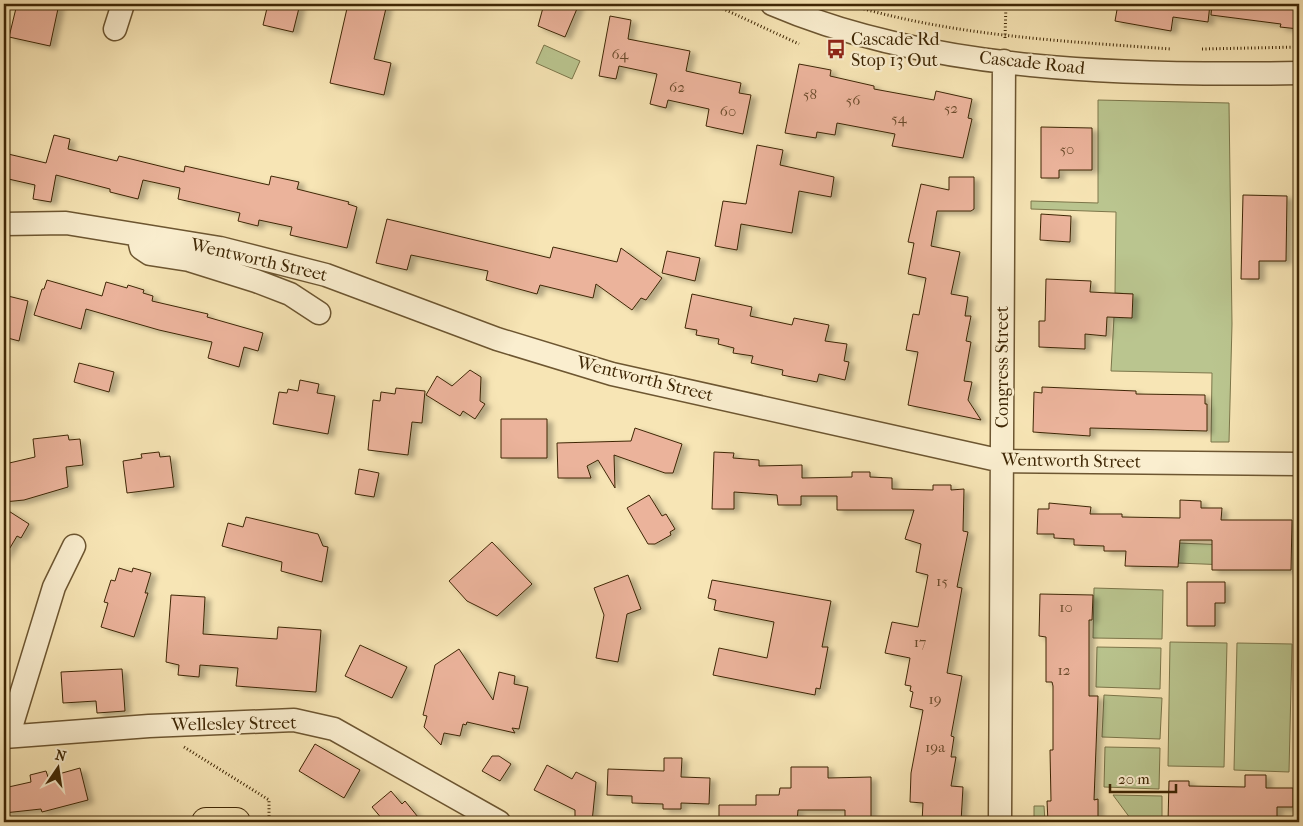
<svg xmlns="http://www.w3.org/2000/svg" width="1303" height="826" font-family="'IM FELL French Canon',serif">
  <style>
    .green { fill: #bac58f; stroke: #7c764a }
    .building { fill: #ebb39b; stroke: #3f2705; filter: url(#shadow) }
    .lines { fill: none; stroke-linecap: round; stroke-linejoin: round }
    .minor-casing { stroke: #6d5631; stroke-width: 25 }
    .major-casing { stroke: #3f2705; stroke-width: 30 }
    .path { stroke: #3f2705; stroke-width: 3; stroke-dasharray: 1 2.5; stroke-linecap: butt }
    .minor { stroke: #faeecf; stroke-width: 22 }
    .major { stroke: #f7e5b5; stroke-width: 28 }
    .labels { text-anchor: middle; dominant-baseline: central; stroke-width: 4.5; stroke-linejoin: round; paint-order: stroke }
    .number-label { font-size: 15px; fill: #6a4a2a }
    .poi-label { font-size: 18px; fill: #3f2705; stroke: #faeecf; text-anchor: start }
    .street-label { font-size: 18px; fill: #3f2705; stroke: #faeecf }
  </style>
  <defs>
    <filter id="shadow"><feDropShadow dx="5.5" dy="3" stdDeviation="2.5" flood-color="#0004"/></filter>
  </defs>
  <rect width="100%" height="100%" fill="#f7e5b5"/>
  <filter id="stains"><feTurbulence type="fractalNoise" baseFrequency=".004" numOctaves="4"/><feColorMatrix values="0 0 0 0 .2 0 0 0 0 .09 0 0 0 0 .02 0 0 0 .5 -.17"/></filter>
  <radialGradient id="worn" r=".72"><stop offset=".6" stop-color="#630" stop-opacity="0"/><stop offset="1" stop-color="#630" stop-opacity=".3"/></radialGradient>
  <!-- green -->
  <path class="green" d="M544 45 580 61 572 79 536 63Z
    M1098 100 1229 103 1232 324 1229 442H1211L1212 373 1111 371 1114 317 1133 294 1115 293 1116 212 1031 209V201L1098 203Z
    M1178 543 1229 545 1228 565 1177 563Z
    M1094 588 1163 590 1162 639 1093 638Z
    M1170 642 1227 643 1224 767 1168 766Z
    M1237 643 1292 644 1289 772 1234 770Z
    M1097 647 1161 648 1160 689 1096 687Z
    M1299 667V765L1297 764Z
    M1104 695 1162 698 1160 739 1102 737Z
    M1105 747 1160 748 1159 789 1104 787Z
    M1113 795 1162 796V822H1133Z
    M1034 806H1044L1045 822H1034Z"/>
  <!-- building -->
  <path class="building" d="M17 4H59L50 46 9 37Z
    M268 4H300L293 32 263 25Z
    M348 4H387L374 59 391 63 384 95 330 83Z
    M544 4H579L565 37 538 26Z
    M1118 4H1210L1208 22 1173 17 1171 31 1115 21Z
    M1212 4H1299V29L1280 27 1281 24 1211 15Z
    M610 16 631 20 628 39 690 51 686 71 741 83 739 93 751 95 743 134 706 126 709 109 668 100 666 108 650 104 657 74 619 66 616 79 599 76Z
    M799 64 831 70 830 76 874 86V89L934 100 936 91 972 99 968 118 972 119 963 158 892 146 895 134 837 123 835 135 817 132 816 138 785 133Z
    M1041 127 1092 128V170H1059V178H1041Z
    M54 135 70 139 68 149 117 161 119 156 184 172 185 166 269 185 271 176 299 182 297 189 349 202 348 204 357 207 347 248 290 235 292 227 259 220 258 226 238 221 240 213 178 199 180 188 143 180 138 199 110 192V189L56 175 51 202 33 199 35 185 4 178V153L46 163Z
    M757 145 783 150 780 165 834 177 831 197 799 191 792 233 741 224 737 250 715 246 723 201 746 204Z
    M949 177H974V209L971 211H937L931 246 960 252 951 294 968 297 965 316H971L966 341 971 342 964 381 972 382 968 400 981 420 908 405 918 352 906 350 913 314 919 315 926 278 908 274 914 243 908 242 921 184 949 190Z
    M1243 195 1287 196 1286 261H1259V279H1241Z
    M1041 214 1071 216 1070 242 1040 240Z
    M387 219 550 258 553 247 617 262 621 248 662 278 646 300 641 298 632 310 596 284 593 298 540 285 537 294 486 280 488 271 411 255 407 270 376 263Z
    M667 251 700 258 695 281 662 273Z
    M1046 279 1091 281 1090 292 1133 294 1132 318 1107 317 1106 336 1085 334V349L1039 347V321H1045Z
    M47 280 102 296 106 282 127 288 128 285 144 290 143 293 153 296 152 301 208 314 207 317 263 333 258 351 244 347 239 367 208 358 212 342 159 330 86 309 81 329 34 315 42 289H44Z
    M692 294 752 307 750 316 792 325 794 318 829 325 825 341 847 344 844 361 849 362 845 380 819 374 817 382 782 375 783 370 751 363 753 356 733 353 734 348 718 344 719 339 696 335 697 330 685 328Z
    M4 295 28 301 19 341 4 337Z
    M79 363 114 372 109 392 74 382Z
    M470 370 481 377 480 401 485 404 475 419 463 411 460 416 426 395 437 376 452 386Z
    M300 380 319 384 317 393 335 396 328 434 273 424 279 392 287 393 288 389 298 391Z
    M1042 387 1136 391V394L1205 395V404H1207V431L1090 428V436L1033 432 1034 392 1042 393Z
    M396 388 425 391 422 423 412 422 408 455 368 450 373 400 380 401 381 392 395 394Z
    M501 419H547V458H501Z
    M635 428 682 444 673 473H665L614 455 615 488 598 460 587 466 591 478H558L557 443 631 441Z
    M68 435 69 440 80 439 83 465 66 467 68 487 24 500 4 502V486L9 485 5 464 35 457 33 439Z
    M159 452 160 457 170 456 174 487 127 493 123 461 142 458 141 454Z
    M714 452 734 453 733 458 759 460V466L802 465V478L852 477V472H870V477L892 478V489L933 490V485H951V490L964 489 963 531 968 532 957 587 962 588 947 673 962 676 951 736 954 737 951 757H956L951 786 963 787 961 822H922L923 803 910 802 911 773 923 710 910 707 913 692 910 691 911 686 905 685 910 658 885 653 892 622 918 627 928 575 916 572 921 544 905 539 914 510H837V496H801V505H778L777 495 734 492V509H712Z
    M359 469 379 473 374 497 355 494Z
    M649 495 662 516 666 514 675 529 670 532 671 535 655 544H648L627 508Z
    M1180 500 1201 501V508H1222L1221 520H1292L1291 570H1212V540H1180L1178 567 1125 566 1126 551H1104V546L1074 545V539L1054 538V534H1037L1038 509H1049V503L1091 507 1090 514H1122V517L1180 518Z
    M4 508 29 524 21 538 17 536 4 558Z
    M246 517 318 534 323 546 328 547 322 582 281 571 282 562 222 546 228 523 243 527Z
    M492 542 532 584 497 616 467 601 449 581Z
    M119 568 132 572 133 568 151 573 145 593H148L134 637 101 627 108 603 104 602 111 580 115 581Z
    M628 575 641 609 627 614 618 662 596 658 604 615 594 588Z
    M712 580 831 601 822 647H828L820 689 816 688 815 695 713 675 719 648 767 658 774 622 714 610 716 600 708 598Z
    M1187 582H1225V603H1215V626H1187Z
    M1040 594 1093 595 1092 620H1089V696H1098L1094 800 1098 799V822H1048L1047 801H1051L1050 750H1053V686L1052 682H1046V637L1039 636Z
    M171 595 205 597 203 634 277 639 278 627 321 630 316 692 236 686 238 668 200 665 199 677 178 675 179 665 166 662Z
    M360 645 407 667 392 698 345 676Z
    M459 649 493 700 499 672 515 676 514 684 528 687 519 729 512 728 515 733 467 722 466 725 463 724 460 736 444 733 441 745 424 727 427 716 423 715 435 665Z
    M122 669 125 711 97 713 96 701 63 703 61 672Z
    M315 744 360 770 344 798 299 771Z
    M492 756H499L511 764 500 781 482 771Z
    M664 758H682L681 777 710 778 709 804 681 803V809H663V804L632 803V796L607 795 608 769 664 771Z
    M547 765 572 779 576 772 596 782 592 822H575V810L534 790Z
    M791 767H828V778L871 777V822H845V810H798L797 822H719V805H756V795H779L780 788H791Z
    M80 768 88 800 42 812 41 809 4 813V788L31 782 30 775 46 771 48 777Z
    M1245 775H1266V788H1293V807H1277V822H1168L1169 781H1189V786L1245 787Z
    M391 791 402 804 405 801 422 822H381L383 820 372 807Z"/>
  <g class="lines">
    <defs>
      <path id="minor" d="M772 4C930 72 1129 76 1299 73
        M115 29 123 4
        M4 224 66 223 220 248 326 275 497 339 612 374 1002 461 1299 464
        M138 235 141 248 150 254 189 260 256 281 290 294 319 313
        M4 737 149 726 294 720 334 729 499 822
        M8 737 54 587 74 546
        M1000 822 1004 61"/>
      <path id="major" d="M206 822H236"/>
    </defs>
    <!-- minor casing -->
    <use href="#minor" class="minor-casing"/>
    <!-- major casing -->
    <use href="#major" class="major-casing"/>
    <!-- path -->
    <path class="path" d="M713 4 799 44
      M847 4C952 36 1062 41 1171 49
      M1005 38 1006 4
      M1202 49 1299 47
      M184 747 269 800V822"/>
    <!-- minor -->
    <use href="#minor" class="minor"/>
    <!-- major -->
    <use href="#major" class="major"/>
  </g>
  <!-- icons -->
  <defs>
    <symbol id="bus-bare" viewBox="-9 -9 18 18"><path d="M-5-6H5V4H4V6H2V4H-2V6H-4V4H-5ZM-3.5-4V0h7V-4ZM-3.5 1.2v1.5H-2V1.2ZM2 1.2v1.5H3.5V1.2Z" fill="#8f2418" stroke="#faeecf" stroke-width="2.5" paint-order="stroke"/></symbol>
  </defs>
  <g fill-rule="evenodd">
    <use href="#bus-bare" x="822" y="35" width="28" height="28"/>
  </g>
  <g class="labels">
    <!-- number labels -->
    <g class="number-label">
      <text x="620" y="54">64</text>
      <text x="677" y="87">62</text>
      <text x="810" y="94">58</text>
      <text x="853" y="100">56</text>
      <text x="951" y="108">52</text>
      <text x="728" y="111">60</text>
      <text x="899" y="118">54</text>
      <text x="1067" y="149">50</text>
      <text x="942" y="581">15</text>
      <text x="1066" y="607">10</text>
      <text x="920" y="642">17</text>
      <text x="1064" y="670">12</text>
      <text x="935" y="699">19</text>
      <text x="935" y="747">19a</text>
    </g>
    <!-- poi labels -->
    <g class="poi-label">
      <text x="851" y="39">Cascade Rd<tspan x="851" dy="21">Stop 13 Out</tspan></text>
    </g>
    <!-- street labels -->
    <g class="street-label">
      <text transform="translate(1032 63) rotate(6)">Cascade Road</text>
      <text transform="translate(259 260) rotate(13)">Wentworth Street</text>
      <text transform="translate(1002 367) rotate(-90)">Congress Street</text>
      <text transform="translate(645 379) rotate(14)">Wentworth Street</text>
      <text transform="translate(1071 461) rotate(1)">Wentworth Street</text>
      <text transform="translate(234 724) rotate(-1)">Wellesley Street</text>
    </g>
  </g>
  <!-- margin -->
  <rect width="1303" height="826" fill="none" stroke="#f7e5b5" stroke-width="20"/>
  <rect x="5" y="5" width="1293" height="816" fill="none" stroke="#3f2705" stroke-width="2.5"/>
  <rect x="10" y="10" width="1283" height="806" fill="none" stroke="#3f2705"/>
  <!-- north arrow -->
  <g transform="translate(58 768) rotate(13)" stroke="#faeecf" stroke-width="4" paint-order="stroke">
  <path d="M0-4L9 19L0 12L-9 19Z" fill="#3f2705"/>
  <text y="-8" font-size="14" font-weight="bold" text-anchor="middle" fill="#3f2705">N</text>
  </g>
  <!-- scale -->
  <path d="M1110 784v8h66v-8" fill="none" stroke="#3f2705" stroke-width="2.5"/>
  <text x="1118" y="784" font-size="15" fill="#3f2705" stroke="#faeecf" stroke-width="4" paint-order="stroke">20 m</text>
  <rect width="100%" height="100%" filter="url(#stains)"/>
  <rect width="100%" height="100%" fill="url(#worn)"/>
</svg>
